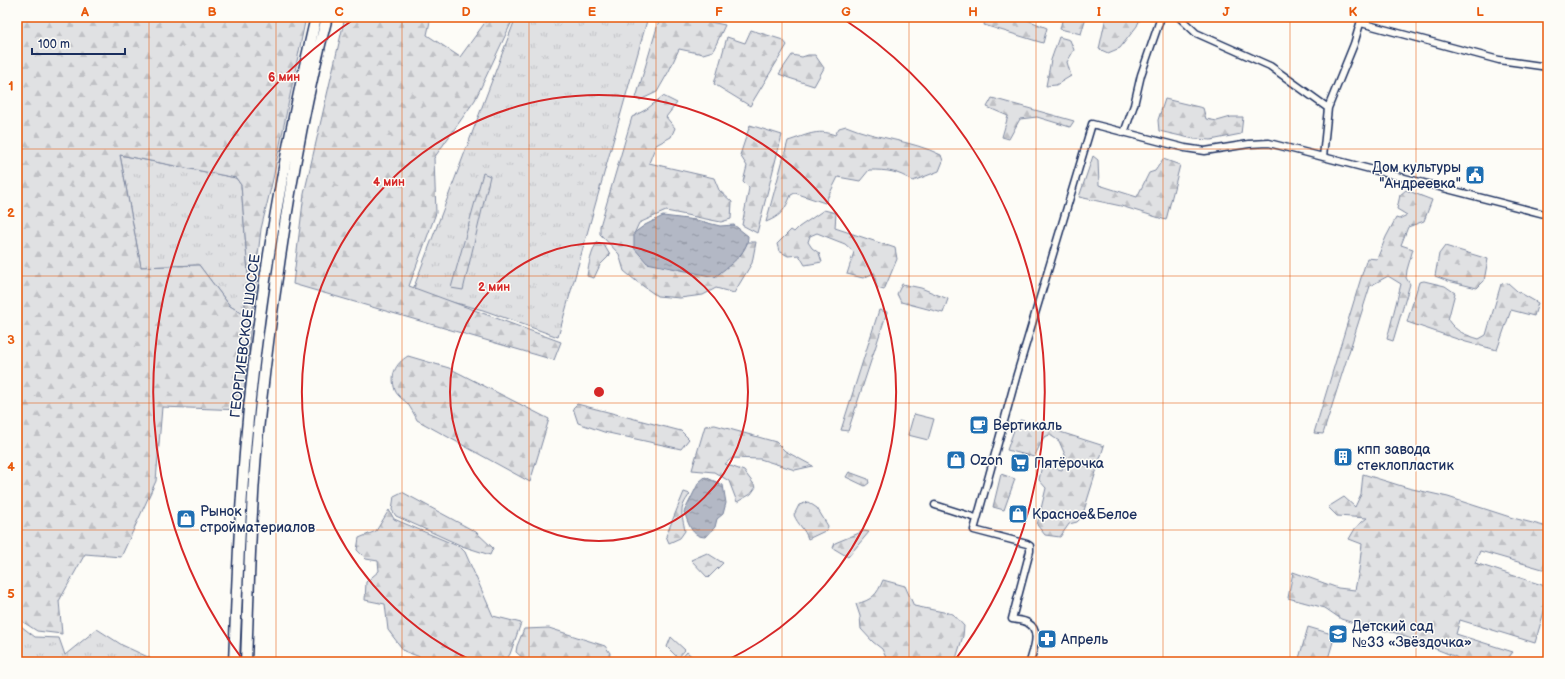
<svg xmlns="http://www.w3.org/2000/svg" width="1565" height="679" font-family="'Balsamiq Sans',sans-serif">
  <style>
    .grass { fill: url(#grass-tufts); stroke: #7e88a0 }
    .forest { fill: url(#forest-firs); stroke: #7e88a0; fill-rule: evenodd }
    .green { fill: #e0e1e3; stroke: #7e88a0 }
    .water { fill: url(#water-ripples); stroke: #76819c }
    .lines { fill: none; stroke-linecap: round; stroke-linejoin: round }
    .street-casing { stroke: #1b2f5e; stroke-width: 9 }
    .primary-casing { stroke: #1b2f5e; stroke-width: 13 }
    .street { stroke: #fdfcf7; stroke-width: 6 }
    .primary { stroke: #fdfcf7; stroke-width: 10 }
    .grid { fill: none; stroke: #e8590c; stroke-width: 1; stroke-opacity: 0.55 }
    .ring { fill: none; stroke: #d62828; stroke-width: 2 }
    .labels { text-anchor: middle; dominant-baseline: central; stroke-width: 3; stroke-linejoin: round; paint-order: stroke }
    .poi-label { font-size: 14px; fill: #1b2f5e; stroke: #fdfcf7; text-anchor: start }
    .street-label { font-size: 14px; fill: #1b2f5e; stroke: #fdfcf7 }
    .centre { fill: #d62828; stroke: #fdfcf7; stroke-width: 2 }
    .ring-label { font-size: 12px; text-anchor: middle; font-weight: bold; fill: #d62828; stroke: #fdfcf7; stroke-width: 3; stroke-linejoin: round; paint-order: stroke }
    .neatline { fill: none; stroke: #e8590c; stroke-width: 1.5 }
    .grid-label { font-size: 13px; text-anchor: middle; font-weight: bold; fill: #e8590c }
  </style>
  <defs>
    <pattern id="grass-tufts" width="24" height="20" patternUnits="userSpaceOnUse"><rect width="24" height="20" fill="#e0e1e3"/><path d="M3 7l-1-3M5 7V3M7 7l1-3M15 17l-1-3M17 17v-4M19 17l1-3" fill="none" stroke="#c0c1c5"/></pattern>
    <pattern id="forest-firs" width="22" height="20" patternUnits="userSpaceOnUse"><rect width="22" height="20" fill="#e0e1e3"/><path d="M5 1l3.5 6h-7zM16 11l3.5 6h-7z" fill="#c0c1c5"/></pattern>
    <pattern id="water-ripples" width="26" height="14" patternUnits="userSpaceOnUse"><rect width="26" height="14" fill="#b3b8c5"/><path d="M2 4q2-2 4 0t4 0M15 11q2-2 4 0t4 0" fill="none" stroke="#9196a3"/></pattern>
  </defs>
  <rect width="100%" height="100%" fill="#fdfcf7"/>
  <filter id="ink" filterUnits="userSpaceOnUse"><feTurbulence type="fractalNoise" baseFrequency=".025" numOctaves="2"/><feDisplacementMap in="SourceGraphic" scale="8" xChannelSelector="R" yChannelSelector="G"/><feConvolveMatrix kernelMatrix="1 2 1 2 8 2 1 2 1" color-interpolation-filters="sRGB"/></filter>
  <g filter="url(#ink)">
    <!-- grass -->
    <path class="grass" d="M321 17H323L277 251 243 662H240C241 579 245 496 253 414 265 282 289 145 321 17Z
      M516 17H648L558 337 483 310 412 292Z
      M120 155 236 178 241 185 249 285 245 300V316L230 306 199 265 141 267Z
      M17 623 35 637 59 638 65 655 97 629 122 645 150 658 149 662H17Z"/>
    <!-- forest -->
    <path class="forest" d="M17 17H306L273 179 261 229 257 264 255 298 253 308 245 316 251 323 242 410 162 407 156 481 121 557 85 554 59 601 62 634 37 631 17 618ZM120 155 236 178 241 185 249 285 245 300V315L230 306 199 265 141 267Z
      M345 17H431L427 35 460 57 489 17H514L475 100 434 158 436 213 409 286 561 342 554 360 293 284 304 194Z
      M660 17H686L725 25 713 51 703 54 679 49 669 71 657 92 640 100 636 98Z
      M986 17H1016L1025 19 1047 28 1043 43 984 25Z
      M1063 17H1086L1081 34 1060 29Z
      M1106 17H1139L1140 19 1137 26 1120 48 1108 53 1099 49Z
      M751 30 783 40 787 45 750 106 714 84 727 37 745 43Z
      M1059 37 1070 40 1074 50 1067 62 1071 76 1056 85 1046 86 1051 60Z
      M792 55 802 57 808 55H815L824 68 814 86 789 78 779 74Z
      M663 96 677 103 666 117 675 128 671 137 656 145 649 163 714 178 719 190 732 202 731 219 721 222 666 211 639 223 634 234 740 256 748 242H756L752 263 734 293 716 288 703 295 680 298 657 296 636 281 624 271 619 254 600 234V226L632 117 647 109Z
      M992 98 1074 121 1070 127 1037 117 1020 119 1009 139 1002 137 1008 116 987 107Z
      M1165 99 1203 108 1206 119 1217 121 1231 117H1243L1241 134 1211 140 1194 139 1159 131 1158 120Z
      M750 125 782 135 757 233 742 225 749 188 743 182 747 166 740 155Z
      M846 126C877 139 911 140 941 155L943 161 939 171 913 181C897 171 888 170 869 170L860 181 838 177 825 203 795 193 791 195C785 210 781 216 766 222L788 141C805 136 817 128 835 135L839 128Z
      M1093 156 1098 160 1099 185 1137 197 1149 173 1155 171 1163 159 1180 165 1166 220 1121 206 1079 197Z
      M483 173 490 176 463 290 451 288Z
      M1406 190 1432 200 1424 221 1408 227 1401 245 1413 249 1407 270 1406 278 1410 284 1393 341 1387 339 1401 284 1388 276 1370 286 1323 434 1314 433 1367 258 1377 259 1386 237 1396 218 1399 219 1407 215 1397 209 1400 195Z
      M824 210 836 213 835 228 895 248 897 259 884 290 877 288 874 273 863 278 847 274 854 252 845 244 817 233 810 236 808 242 812 248 819 253 822 262 805 265 799 255 788 256 779 251 777 244 791 230 794 232 799 227Z
      M597 242 604 245 610 255 600 265 594 278 587 276C589 263 591 253 597 242Z
      M1445 246 1488 259 1484 281 1477 288 1448 281 1435 276 1439 254Z
      M1424 281 1445 286 1455 293 1448 320C1456 332 1466 335 1479 339L1486 335 1501 284 1508 283 1517 291 1538 303 1534 316 1511 310 1497 350 1466 342 1407 322 1419 282Z
      M902 284 921 288 948 299 943 313 901 302 897 294Z
      M879 310 887 312 848 431 841 430Z
      M408 356 449 368 549 419 530 482 417 420C415 415 411 409 408 404 404 400 397 396 395 390 390 375 395 364 408 356Z
      M577 404 681 431 689 439 681 449 604 432 578 423 573 408Z
      M1020 420 1032 423 1104 446 1082 517 1077 522 1069 524 1060 537 1045 535 1037 525 1046 488 1039 480 1042 465 1062 470 1066 457 1059 441 1050 435 1044 437 1034 457 1007 450 1014 430Z
      M715 425 776 442 785 451 813 466 795 470 760 459 732 458 725 464 744 471 756 487 751 494 737 502 729 481 714 472 692 470 705 426Z
      M849 472 868 479 869 483 865 486 846 477Z
      M1001 474 1015 479 1004 510 993 507Z
      M1363 474 1408 488 1448 497 1513 518 1548 527V568L1546 570 1480 551 1475 563 1545 586V608L1535 643 1460 620 1456 634 1513 652 1505 662H1462L1456 657 1396 633 1366 627 1341 619 1325 608 1288 598 1293 572 1338 588 1355 590 1359 570 1362 544 1349 539 1356 527 1367 518 1337 516 1328 507 1344 497 1355 507 1361 494Z
      M402 492 476 532 493 548 490 555 462 546 396 516 392 510 394 496Z
      M684 492 690 494C678 510 682 513 685 531L680 538 669 543 666 536Z
      M808 502 817 508 828 526 827 530 808 539C805 529 798 525 794 515L799 505Z
      M389 510 394 519 460 547 465 552 493 616 521 623 510 654 505 662H433L404 651 388 630 385 604 365 600 366 582 379 571 378 561 366 559 357 550 359 538 376 531Z
      M864 531 869 532 848 557 833 548 835 543Z
      M707 553 723 563 708 578 691 560Z
      M883 580 905 586 914 606 953 614 964 626 963 636 955 662H888L882 649 873 642 861 629 860 616 856 604C872 600 877 595 883 580Z
      M1308 627 1335 635 1327 662H1298Z
      M549 628 605 646 610 653 609 662H527L516 652 517 646 524 629Z"/>
    <!-- green -->
    <path class="green" d="M914 414 934 419 928 440 908 435Z
      M671 637 685 650 678 658 667 647Z
      M687 652 698 662H683L680 660Z"/>
    <!-- water -->
    <path class="water" d="M663 216 696 220 720 226 734 225 748 236C748 254 728 266 715 277L647 263 634 248V233L645 225Z
      M705 477 723 485 726 503 723 514 717 519 715 527 706 537C691 537 689 524 684 512L699 482Z"/>
    <g class="lines">
      <defs>
        <path id="street" d="M1179 17 1196 33 1270 66 1328 108
          M1361 23 1499 60 1548 67
          M1124 133 1134 105 1141 75 1161 17
          M1323 157 1328 108 1354 44 1362 17
          M935 505 976 518
          M1030 662C1033 650 1042 631 1028 623 1024 620 1017 620 1012 619L1030 551V546L1027 544 974 530 1017 374 1092 124 1185 148 1205 151 1249 144 1269 143 1548 215"/>
        <path id="primary" d="M234 662C238 568 241 475 252 381 265 259 288 137 316 17
          M246 662C248 612 249 562 252 512 256 431 266 351 278 271 290 186 305 100 327 17"/>
      </defs>
      <!-- street casing -->
      <use href="#street" class="street-casing"/>
      <!-- primary casing -->
      <use href="#primary" class="primary-casing"/>
      <!-- street -->
      <use href="#street" class="street"/>
      <!-- primary -->
      <use href="#primary" class="primary"/>
    </g>
  </g>
  <!-- grid -->
  <path class="grid" d="M149 17V662M276 17V662M402 17V662M529 17V662M656 17V662M782 17V662M909 17V662M1036 17V662M1163 17V662M1290 17V662M1416 17V662M17 149H1548M17 276H1548M17 403H1548M17 530H1548"/>
  <!-- distance rings -->
  <g class="ring">
    <circle cx="599" cy="392" r="149"/>
    <path d="M473 661A297 297 0 1 1 725 661"/>
    <path d="M243 660A446 446 0 0 1 356 18M842 18A446 446 0 0 1 955 660"/>
  </g>
  <!-- icons -->
  <defs>
    <symbol id="civic-square" viewBox="-11 -11 22 22"><rect x="-9" y="-9" width="18" height="18" rx="4" fill="#1f6fb2" stroke="#fdfcf7"/><path d="M-.6-6.5H3V-4.5H.6V-3L4-1V1h2V6H-6V1h2V-1L-.6-3ZM-1.2 2.5V6h2.4V2.5Z" fill="#fff"/></symbol>
    <symbol id="cafe-square" viewBox="-11 -11 22 22"><rect x="-9" y="-9" width="18" height="18" rx="4" fill="#1f6fb2" stroke="#fdfcf7"/><path d="M-5.5-4.5H6V0H3Q3 3.5 0 3.5H-2.5Q-5.5 3.5-5.5 0ZM3-3.2v2h1.7v-2ZM-6 4.5H4V6H-6Z" fill="#fff"/></symbol>
    <symbol id="building-square" viewBox="-11 -11 22 22"><rect x="-9" y="-9" width="18" height="18" rx="4" fill="#1f6fb2" stroke="#fdfcf7"/><path d="M-4-6H4V6H1V3H-1V6H-4ZM-2.5-4.3h1.7v1.8h-1.7ZM.8-4.3h1.7v1.8H.8ZM-2.5-1h1.7V.8h-1.7ZM.8-1h1.7V.8H.8Z" fill="#fff"/></symbol>
    <symbol id="shop-square" viewBox="-11 -11 22 22"><rect x="-9" y="-9" width="18" height="18" rx="4" fill="#1f6fb2" stroke="#fdfcf7"/><path d="M-5-2.5h2.3a2.7 3.5 0 0 1 5.4 0H5L5.5 6h-11ZM-1.5-2.5h3a1.5 2.3 0 0 0-3 0Z" fill="#fff"/></symbol>
    <symbol id="supermarket-square" viewBox="-11 -11 22 22"><rect x="-9" y="-9" width="18" height="18" rx="4" fill="#1f6fb2" stroke="#fdfcf7"/><path d="M-6-5.5h2.5l.6 2H6L4.5 2H-2.5L-4.4-4H-6ZM-1.5 3.2a1.3 1.3 0 1 0 .1 0ZM3 3.2a1.3 1.3 0 1 0 .1 0Z" fill="#fff"/></symbol>
    <symbol id="school-square" viewBox="-11 -11 22 22"><rect x="-9" y="-9" width="18" height="18" rx="4" fill="#1f6fb2" stroke="#fdfcf7"/><path d="M0-5L7-2L0 1L-7-2ZM-4 1L0 2.5L4 1V4Q0 6-4 4Z" fill="#fff"/></symbol>
    <symbol id="pharmacy-square" viewBox="-11 -11 22 22"><rect x="-9" y="-9" width="18" height="18" rx="4" fill="#1f6fb2" stroke="#fdfcf7"/><path d="M-2-6h4v4h4v4h-4v4h-4v-4h-4v-4h4Z" fill="#fff"/></symbol>
  </defs>
  <g fill-rule="evenodd">
    <use href="#civic-square" x="1464" y="164" width="22" height="22"/>
    <use href="#cafe-square" x="968" y="414" width="22" height="22"/>
    <use href="#building-square" x="1332" y="446" width="22" height="22"/>
    <use href="#shop-square" x="945" y="449" width="22" height="22"/>
    <use href="#supermarket-square" x="1009" y="452" width="22" height="22"/>
    <use href="#shop-square" x="1007" y="503" width="22" height="22"/>
    <use href="#shop-square" x="175" y="508" width="22" height="22"/>
    <use href="#school-square" x="1327" y="623" width="22" height="22"/>
    <use href="#pharmacy-square" x="1036" y="628" width="22" height="22"/>
  </g>
  <g class="labels">
    <!-- poi labels -->
    <g class="poi-label">
      <text x="1461" y="167" text-anchor="end">Дом культуры<tspan x="1461" dy="16">"Андреевка"</tspan></text>
      <text x="993" y="425">Вертикаль</text>
      <text x="1357" y="449">кпп завода<tspan x="1357" dy="16">стеклопластик</tspan></text>
      <text x="970" y="460">Ozon</text>
      <text x="1034" y="463">Пятёрочка</text>
      <text x="200" y="511">Рынок<tspan x="200" dy="16">стройматериалов</tspan></text>
      <text x="1032" y="514">Красное&amp;Белое</text>
      <text x="1352" y="626">Детский сад<tspan x="1352" dy="16">№33 «Звёздочка»</tspan></text>
      <text x="1061" y="639">Апрель</text>
    </g>
    <!-- street labels -->
    <g class="street-label">
      <text transform="translate(245 336) rotate(-83)">ГЕОРГИЕВСКОЕ ШОССЕ</text>
    </g>
  </g>
  <circle cx="599" cy="392" r="6" class="centre"/>
  <g class="ring-label">
    <text x="284" y="81">6 мин</text>
    <text x="389" y="186">4 мин</text>
    <text x="494" y="291">2 мин</text>
  </g>
  <!-- margin -->
  <rect width="1565" height="679" fill="none" stroke="#fdfcf7" stroke-width="44"/>
  <!-- scale -->
  <path d="M32 48v6h93v-6" fill="none" stroke="#1b2f5e" stroke-width="2"/>
  <text x="38" y="48" font-size="12" fill="#1b2f5e" stroke="#fdfcf7" stroke-width="3" paint-order="stroke">100 m</text>
  <rect x="22" y="22" width="1521" height="635" class="neatline"/>
  <g class="grid-label">
    <text x="85" y="16">A</text>
    <text x="212" y="16">B</text>
    <text x="339" y="16">C</text>
    <text x="466" y="16">D</text>
    <text x="592" y="16">E</text>
    <text x="719" y="16">F</text>
    <text x="846" y="16">G</text>
    <text x="973" y="16">H</text>
    <text x="1099" y="16">I</text>
    <text x="1226" y="16">J</text>
    <text x="1353" y="16">K</text>
    <text x="1480" y="16">L</text>
    <text x="11" y="90">1</text>
    <text x="11" y="217">2</text>
    <text x="11" y="344">3</text>
    <text x="11" y="471">4</text>
    <text x="11" y="598">5</text>
  </g>
</svg>
